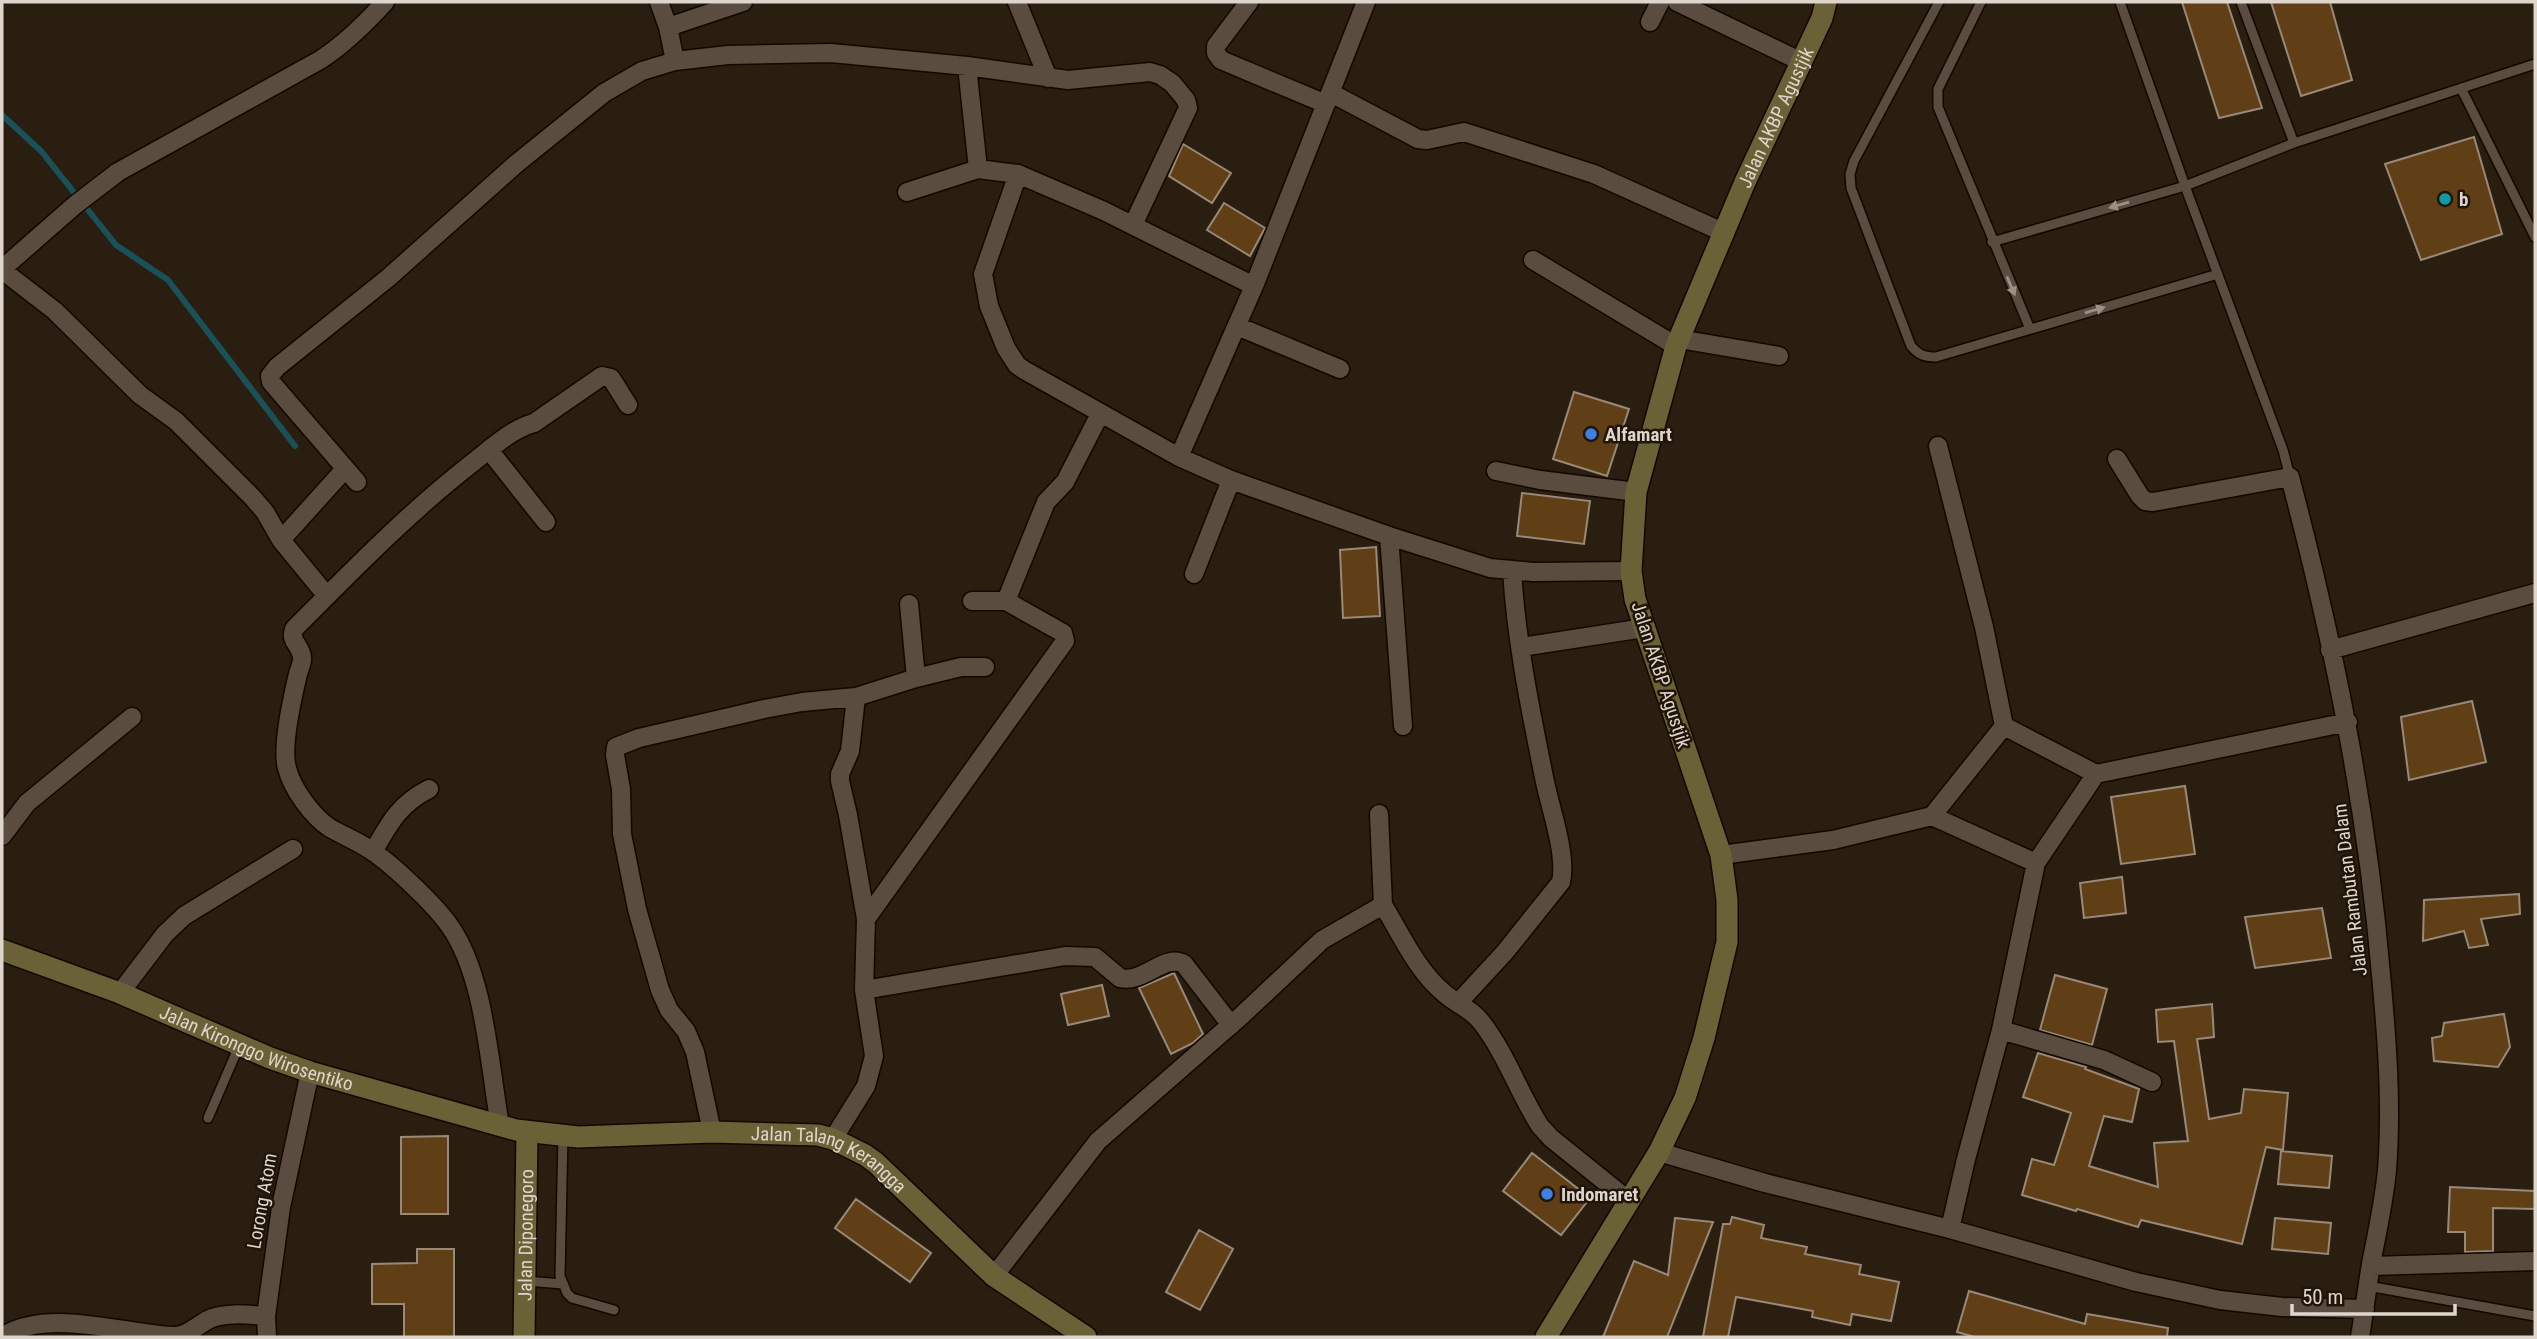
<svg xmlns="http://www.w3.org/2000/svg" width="2537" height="1339" font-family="'Roboto Condensed',sans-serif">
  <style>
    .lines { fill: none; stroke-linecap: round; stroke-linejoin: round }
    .stream { stroke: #1a5057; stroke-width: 6 }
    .building { fill: #603f16; stroke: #988979; stroke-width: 2 }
    .lane-casing { stroke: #120800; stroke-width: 12 }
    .street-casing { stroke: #120800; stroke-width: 21 }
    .secondary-casing { stroke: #120800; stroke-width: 24 }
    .lane { stroke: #5a4c3e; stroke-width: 9 }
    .street { stroke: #5a4c3e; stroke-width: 18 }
    .secondary { stroke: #6b6136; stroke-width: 21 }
    .oneway { fill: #9c9186 }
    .culture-dot { fill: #0f9aa8; stroke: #201508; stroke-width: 2.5 }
    .shop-dot { fill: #3f7fe0; stroke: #201508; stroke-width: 2.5 }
    .labels { text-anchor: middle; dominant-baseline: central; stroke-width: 5; stroke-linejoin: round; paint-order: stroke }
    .street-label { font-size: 19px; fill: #ded6cd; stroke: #201508 }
    .poi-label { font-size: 19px; font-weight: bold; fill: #ded6cd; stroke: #201508; text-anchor: start }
  </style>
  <rect width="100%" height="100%" fill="#2a1e10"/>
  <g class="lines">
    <!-- stream -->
    <path class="stream" d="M2 115 41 151 116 245 168 280 295 446"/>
  </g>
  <!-- building -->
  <path class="building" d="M2182 2H2227L2262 108 2219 118Z
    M2271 2H2330L2352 80 2301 96Z
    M2474 137 2502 234 2421 260 2385 164Z
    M1183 144 1231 173 1212 203 1169 176Z
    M1224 203 1265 228 1250 256 1207 230Z
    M1574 392 1629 409 1607 476 1553 459Z
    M1522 493 1590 501 1584 544 1517 536Z
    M1376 547 1380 616 1343 618 1340 550Z
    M2472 701 2486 762 2409 780 2401 717Z
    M2185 786 2195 854 2121 864 2111 797Z
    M2122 877 2126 913 2084 918 2080 883Z
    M2519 894 2520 914 2481 919 2488 945 2469 948 2464 931 2423 941 2424 900Z
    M2322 908 2331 958 2255 968 2245 917Z
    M1174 973 1203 1034 1193 1043 1171 1054 1139 988Z
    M2055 975 2107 989 2092 1045 2040 1030Z
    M1102 985 1109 1016 1068 1025 1061 994Z
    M2212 1004 2214 1037 2197 1039 2209 1119 2241 1113 2244 1089 2288 1093 2283 1150 2266 1147 2242 1244 2141 1220 2138 1227 2077 1209 2076 1211 2022 1195 2032 1159 2054 1165 2071 1113 2023 1097 2038 1053 2086 1067 2085 1069 2139 1089 2132 1122 2104 1116 2089 1166 2158 1187 2154 1143 2188 1141 2174 1041 2158 1042 2156 1010Z
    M2504 1014 2510 1047 2498 1067 2434 1061 2432 1038 2442 1036 2444 1023Z
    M448 1136V1214H401V1137Z
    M2281 1151 2332 1156 2329 1188 2278 1184Z
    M1532 1153 1590 1198 1561 1235 1503 1191Z
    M2450 1187 2535 1191V1209L2493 1208V1251L2465 1252V1232H2448Z
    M856 1199 931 1253 910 1282 835 1228Z
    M1732 1217 1764 1225 1761 1238 1807 1247 1805 1254 1861 1265 1859 1274 1899 1282 1891 1321 1852 1314 1850 1325 1812 1317 1813 1311 1736 1297 1728 1337H1703L1723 1224H1730Z
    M1675 1218 1713 1222 1667 1337H1603L1634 1261 1668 1275Z
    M2275 1218 2331 1223 2328 1254 2272 1249Z
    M1199 1230 1233 1249 1200 1310 1166 1292Z
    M417 1249H454V1337H404V1304H372V1264L417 1263Z
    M1969 1291 2085 1324 2087 1314 2168 1328 2167 1337H1975L1957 1332Z"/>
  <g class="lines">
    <defs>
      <path id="lane" d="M1939 2 1854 161 1850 174 1851 188 1911 346C1919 355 1924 357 1936 357L2218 274
        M1981 2 1938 89V107L2030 329
        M2120 2 2185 186 2283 450 2290 477
        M2241 2 2294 143
        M2461 88 2535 237
        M1992 242 2185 186 2294 143 2535 64
        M208 1118 239 1046
        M563 1136 560 1276 567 1293 572 1298 614 1310
        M526 1281 563 1284
        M2368 1286 2535 1316"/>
      <path id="street" d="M659 2 668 27
        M1017 2 1048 78
        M1249 2 1216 46V53L1221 60 1326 104
        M1677 2 1802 62
        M1650 22 1660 2
        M675 61 728 55 831 53 967 66 1068 80 1150 72 1160 75 1172 83 1186 100 1188 108 1133 225
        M967 66 978 169
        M1331 93 1418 139 1427 140 1464 132 1594 174 1725 233
        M1018 174 983 274 989 306 1006 348 1017 365 1024 370 1179 457 1231 480 1389 536 1490 568 1533 572 1631 571
        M907 192 978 169 1018 174 1104 211 1254 286
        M1533 260 1676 346
        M2 269 75 205 118 172 320 60C345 44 365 24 385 2
        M2 270 55 311 140 395 176 421 253 498 265 512 281 540 327 596
        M1237 326 1340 369
        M1679 339 1779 356
        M1938 446 1984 627 2004 726
        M489 450 546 522
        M1179 457 1254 286 1366 2
        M2117 459 2140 496 2145 501 2153 502 2290 477C2333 641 2367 806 2381 975 2387 1040 2392 1105 2387 1170 2384 1202 2377 1233 2371 1264 2367 1288 2364 1313 2360 1337
        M1496 471 1540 480 1636 492
        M357 482 271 382 270 376 277 367 388 278 516 164 604 93 642 71 675 61 668 27 743 2
        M1389 536 1403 726
        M281 540 345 469
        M1194 574 1231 480
        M1006 601 1046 502 1065 482 1100 414
        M1522 647 1644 628
        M2330 650 2535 593
        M916 678 961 667H985
        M856 697 850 751 840 774V781L848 815 866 919
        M2 836 27 803 132 717
        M373 852C389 824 399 804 429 789
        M1721 855 1833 840 1932 816
        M2036 863 1932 816 2004 726 2096 774
        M1383 905C1401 934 1417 971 1444 993 1456 1004 1472 1009 1482 1023 1506 1054 1519 1093 1540 1126L1551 1138 1629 1201
        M864 990 1065 956 1095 957 1120 978C1143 984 1165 953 1184 964L1231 1025
        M120 993 165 934 184 916 293 849
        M1458 1003 1505 952 1561 882C1567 855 1551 811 1545 782 1531 713 1516 641 1512 570
        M2001 1030 2104 1060 2152 1082
        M500 1125C489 1064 485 975 449 925 435 905 393 865 372 851 359 842 344 836 330 828 313 817 292 789 287 768 281 748 293 695 298 674 300 667 304 659 301 653 298 643 290 641 294 629 352 571 407 514 471 464 489 450 511 429 534 423L602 376 611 378 628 405
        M712 1132 695 1052 686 1031 669 1010 660 990 637 909 622 834 621 789 615 755 616 747 639 738 764 709 802 702 856 697 916 678 909 604
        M833 1139 866 1086 874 1056 864 990 866 919 1065 641 1063 633 1006 601H972
        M1659 1152 1765 1183 1950 1229 2136 1282 2220 1300 2282 1307 2365 1309
        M1950 1229 1966 1159 2001 1030 2036 863 2096 774 2348 722
        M2371 1266 2535 1261
        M994 1276 1098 1141 1241 1016 1322 940 1383 905 1379 814
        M2 1337C46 1307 124 1334 173 1336 188 1337 199 1323 212 1318 229 1312 249 1315 266 1316
        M267 1337 266 1316 281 1207 310 1072"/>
      <g id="secondary">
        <path id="s1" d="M2 950 120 993 270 1058 310 1072 516 1130 578 1137 712 1132 818 1135 833 1139 865 1155 876 1163 994 1276 1086 1337"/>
        <path id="s2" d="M524 1337 527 1133"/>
        <path id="s3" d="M1546 1337 1659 1152 1685 1098 1704 1038 1727 942V900L1721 855 1635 599 1631 571 1636 492 1676 346 1745 182 1822 18 1826 2"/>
      </g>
    </defs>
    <!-- lane casing -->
    <use href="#lane" class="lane-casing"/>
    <!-- street casing -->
    <use href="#street" class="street-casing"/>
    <!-- secondary casing -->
    <use href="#secondary" class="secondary-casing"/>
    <!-- lane -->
    <use href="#lane" class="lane"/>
    <!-- street -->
    <use href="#street" class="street"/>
    <!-- secondary -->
    <use href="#secondary" class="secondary"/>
  </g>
  <!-- one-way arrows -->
  <defs><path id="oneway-solid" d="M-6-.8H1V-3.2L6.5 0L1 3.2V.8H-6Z" transform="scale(1.75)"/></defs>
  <g class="oneway">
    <use href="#oneway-solid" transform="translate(2119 205) rotate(164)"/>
    <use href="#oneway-solid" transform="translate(2011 286) rotate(67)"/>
    <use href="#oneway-solid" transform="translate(2095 310) rotate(-16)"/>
  </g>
  <!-- markers -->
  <circle class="culture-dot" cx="2445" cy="199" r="7"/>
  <g class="shop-dot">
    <circle cx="1591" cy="434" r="7"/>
    <circle cx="1547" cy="1194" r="7"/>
  </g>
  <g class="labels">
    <!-- street labels -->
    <g class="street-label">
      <text stroke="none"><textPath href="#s3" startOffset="1304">Jalan AKBP Agustjik</textPath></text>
      <text transform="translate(1661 675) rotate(72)">Jalan AKBP Agustjik</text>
      <text transform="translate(2350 890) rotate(-97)">Jalan Rambutan Dalam</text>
      <text stroke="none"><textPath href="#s1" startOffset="273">Jalan Kironggo Wirosentiko</textPath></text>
      <text stroke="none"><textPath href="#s1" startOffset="866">Jalan Talang Kerangga</textPath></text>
      <text transform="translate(262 1201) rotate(-80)">Lorong Atom</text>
      <text stroke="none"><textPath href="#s2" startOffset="102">Jalan Diponegoro</textPath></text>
    </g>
    <!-- poi labels -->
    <g class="poi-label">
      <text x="2459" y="199">b</text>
      <text x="1605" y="434">Alfamart</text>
      <text x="1561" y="1194">Indomaret</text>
    </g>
  </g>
  <!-- border -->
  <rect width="2537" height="1339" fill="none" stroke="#ded6cd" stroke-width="7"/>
  <!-- scale -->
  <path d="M2292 1304v10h163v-10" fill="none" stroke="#ded6cd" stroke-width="3.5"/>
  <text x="2302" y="1304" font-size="21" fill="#ded6cd" stroke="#201508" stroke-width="5" paint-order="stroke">50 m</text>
</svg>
